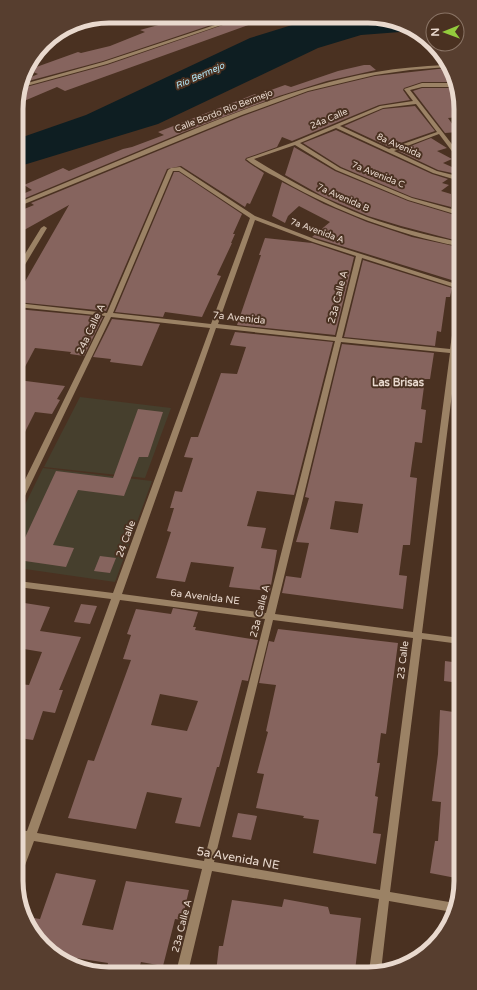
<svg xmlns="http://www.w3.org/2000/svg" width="477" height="990" font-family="'Varela Round',sans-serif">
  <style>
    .education { fill: #463f2d }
    .water { fill: #0e1e22 }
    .building { fill: #86645e; fill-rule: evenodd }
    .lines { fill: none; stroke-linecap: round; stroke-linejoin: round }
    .street { fill: #9b8265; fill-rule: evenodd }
    .labels { text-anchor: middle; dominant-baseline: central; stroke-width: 4; stroke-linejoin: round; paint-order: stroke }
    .far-water-label { font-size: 9px; font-style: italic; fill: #b4e9f9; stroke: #4a3121 }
    .far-street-label { font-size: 9px; fill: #e9d9ce; stroke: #4a3121 }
    .street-label { font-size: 10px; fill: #e9d9ce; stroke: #4a3121 }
    .neighbourhood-label { font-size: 11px; font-weight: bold; fill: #e9d9ce; stroke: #4a3121 }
    .near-street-label { font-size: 12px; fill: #e9d9ce; stroke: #4a3121 }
    .rim { fill: none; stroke: #e9d9ce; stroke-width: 5 }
  </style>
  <rect width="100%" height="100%" fill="#4a3121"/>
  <!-- education -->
  <path class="education" d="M80 397 171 408 145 478 44 467Z
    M43 468 152 481 115 582 18 568V519Z"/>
  <!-- water -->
  <path class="water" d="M318 17 386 18 413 31 361 35 318 48 158 124 17 167V139L86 115 250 38Z"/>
  <!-- building -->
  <path class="building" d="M188 17H235L103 61 21 83 22 81 38 74 28 70 78 52 81 53 110 46 145 32 140 30Z
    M246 17H265V19L65 91 57 87 17 104 19 89 107 65Z
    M364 65H370L376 70 327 81 279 96 184 132 23 199 18 196 32 190 24 185 63 168 69 171 123 149 132 147 164 135 158 132 255 94 257 95 285 85 291 87 338 71Z
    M447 68 454 82H422L404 88 403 90 410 100 379 105 292 141 282 137 277 147 246 158 245 160 249 163 264 173 250 204 247 203 245 207 181 166 167 169 106 311 17 302V296L23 285 69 205 17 234V212L34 205 31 203 243 116 308 92 375 76Z
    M422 88H457L458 106H453L458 117 448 118 458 132 445 133 413 91Z
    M415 106 435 131 389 147 344 126 383 109Z
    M336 130 432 174 448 179 442 183 449 185 441 191 451 194V207L412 197 341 167 303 143Z
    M431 138 447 148 437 151 452 159 443 163 452 167V173L438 170 398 151Z
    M294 147 335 171 408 201 458 216V241L401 226 368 216 324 197 285 175Z
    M174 172H179L242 214 233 234H235L231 243H232L217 275 221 276 202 317 165 312 163 317 115 312Z
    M282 182 324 204 367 222 412 237 458 247V282L312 237 330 222 299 206 288 216 285 223 272 216Z
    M265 238 312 243 354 257 335 335 237 325 261 255H259Z
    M363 260 452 288 450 297H446L441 332 437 331 435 346 344 337Z
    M17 309 103 317 84 356 70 354 71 352 35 348 18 380 65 386 57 399 60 400 52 414 35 412 18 446Z
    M112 319 160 324 142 366 110 362 111 359 93 357Z
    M235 332 333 342 294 495 257 491 247 526 266 528 261 548 277 550 270 591 229 587 234 567 191 562 185 582 156 578 171 532 167 531 174 508H170L175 491 182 492 193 458 184 457 191 437H198L221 373 237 374 246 347 230 345Z
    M342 344 434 353 430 379H425L421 409 426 410 422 443 415 442 410 477 417 478 410 545H403L399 575 407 576 403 609 282 593 286 576 301 578 309 543 296 542 309 498 305 497ZM335 501 363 504 358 533 330 529Z
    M138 409 163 412 148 457H139L124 496 78 490 53 545 74 548 66 567 18 560V542H23L56 471 113 478Z
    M100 556 116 558 110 573 94 571Z
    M18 602 50 607 40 631 81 637 59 690H63L55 713 43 711 33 740 19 738V684L29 685 42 652 18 648Z
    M81 604 97 606 90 624 74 622Z
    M173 608 198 612 193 627H196L195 630 258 640 248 681 242 680 219 767H217L200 827 175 823 182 798 147 792 136 829 68 818 88 760 94 761 131 660 123 659 131 635 127 634 136 609 171 614ZM160 694 198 701 187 731 151 725Z
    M278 629 398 643 386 734 381 733 377 763H380L375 796 378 797 373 833 381 834 376 864 313 853 319 820 303 818 304 816 256 808 264 774 257 773 268 732 266 731 276 685 259 683 269 641 274 642Z
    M445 661 460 663V683L444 681Z
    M440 710 460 713 461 879 430 873 435 841H438L441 802 432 801 438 754Z
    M238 813 257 816 251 840 232 837Z
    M56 873 96 880 82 925 113 930 126 881 189 890 182 920 175 919 163 966 141 962 138 972H106L108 963 57 955 48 951 27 917 40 919Z
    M284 899 328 907 330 914 361 918 355 971 216 972 219 946H223L232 900 282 907Z"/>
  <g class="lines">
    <!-- street -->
    <path class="street" d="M239 17H245L107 64 19 88 20 85 103 62Z
      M445 65 447 67 410 70 375 75 308 91 242 115 17 207V203C73 180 129 156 185 133 247 108 310 83 376 72 399 68 422 66 445 65Z
      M422 83H457L458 87H422L410 90 458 152V215L408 200 336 170 295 145 254 159C290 181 328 202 367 217 397 228 428 235 458 242V246C396 234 338 212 283 181 271 174 256 168 246 159L294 142 380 106 413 101 404 89ZM416 104 437 132 389 149 340 126 383 108ZM336 128 433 173 453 179 452 209 412 198 340 168 300 143ZM439 134 454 154 453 175 437 171 394 151Z
      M180 167 255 216 317 240 459 285V289L362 258 342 338 450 349 456 308 459 306V337L457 350H459V354H457L422 633 460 638V644L422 639 390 892 455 903 452 912 389 901 381 971H369L379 899 212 871 188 972H176L202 869 34 841 24 868 23 871 19 872V853L24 839 19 838V830L27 831 111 599 18 587V581L113 593 210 328 111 317 22 502 18 505V494L105 316 17 307V303L107 313 168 170 171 168ZM173 171H179L250 218 211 324 113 313ZM255 220 313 242 356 256 336 337 218 324ZM216 328 335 341 266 613 122 594ZM341 342 450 353 413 632 275 614ZM120 600 265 619 204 861 37 833ZM273 620 413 638 380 890 214 862Z
      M44 226 47 228 20 273 17 275V267L41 228Z"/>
  </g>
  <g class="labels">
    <!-- far-water labels -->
    <g class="far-water-label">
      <text transform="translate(200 76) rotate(-24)">Río Bermejo</text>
    </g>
    <!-- far-street labels -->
    <g class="far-street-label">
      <text transform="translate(224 111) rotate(-21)">Calle Bordo Río Bermejo</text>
      <text transform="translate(329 119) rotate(-23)">24a Calle</text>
      <text transform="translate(399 146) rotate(24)">8a Avenida</text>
      <text transform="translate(378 175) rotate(22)">7a Avenida C</text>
      <text transform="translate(343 198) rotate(24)">7a Avenida B</text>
      <text transform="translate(317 231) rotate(20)">7a Avenida A</text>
    </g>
    <!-- street labels -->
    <g class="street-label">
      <text transform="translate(338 297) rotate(-76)">23a Calle A</text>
      <text transform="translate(239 318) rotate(6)">7a Avenida</text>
      <text transform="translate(91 329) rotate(-65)">24a Calle A</text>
      <text transform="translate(126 539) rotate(-70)">24 Calle</text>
      <text transform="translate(205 597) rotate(7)">6a Avenida NE</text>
      <text transform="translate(260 611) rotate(-76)">23a Calle A</text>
      <text transform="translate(403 660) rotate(-83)">23 Calle</text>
      <text transform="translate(182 926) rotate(-76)">23a Calle A</text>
    </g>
    <!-- neighbourhood labels -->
    <g class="neighbourhood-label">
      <text x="398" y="382">Las Brisas</text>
    </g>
    <!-- near-street labels -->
    <g class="near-street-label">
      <text transform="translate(238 858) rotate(10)">5a Avenida NE</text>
    </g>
  </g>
  <!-- crop -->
  <path d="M0 0H477V990H0ZM109 23H368A86 86 0 0 1 454 109V881A86 86 0 0 1 368 967H109A86 86 0 0 1 23 881V109A86 86 0 0 1 109 23Z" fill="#573e2f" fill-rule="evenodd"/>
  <path class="rim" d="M109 23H368A86 86 0 0 1 454 109V881A86 86 0 0 1 368 967H109A86 86 0 0 1 23 881V109A86 86 0 0 1 109 23Z"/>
  <!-- north arrow -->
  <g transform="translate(445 32) rotate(269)"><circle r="19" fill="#4a3121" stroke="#8a7466"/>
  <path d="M0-3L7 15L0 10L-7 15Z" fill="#93cc3d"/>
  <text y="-6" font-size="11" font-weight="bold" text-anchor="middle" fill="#e9d9ce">N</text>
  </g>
</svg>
